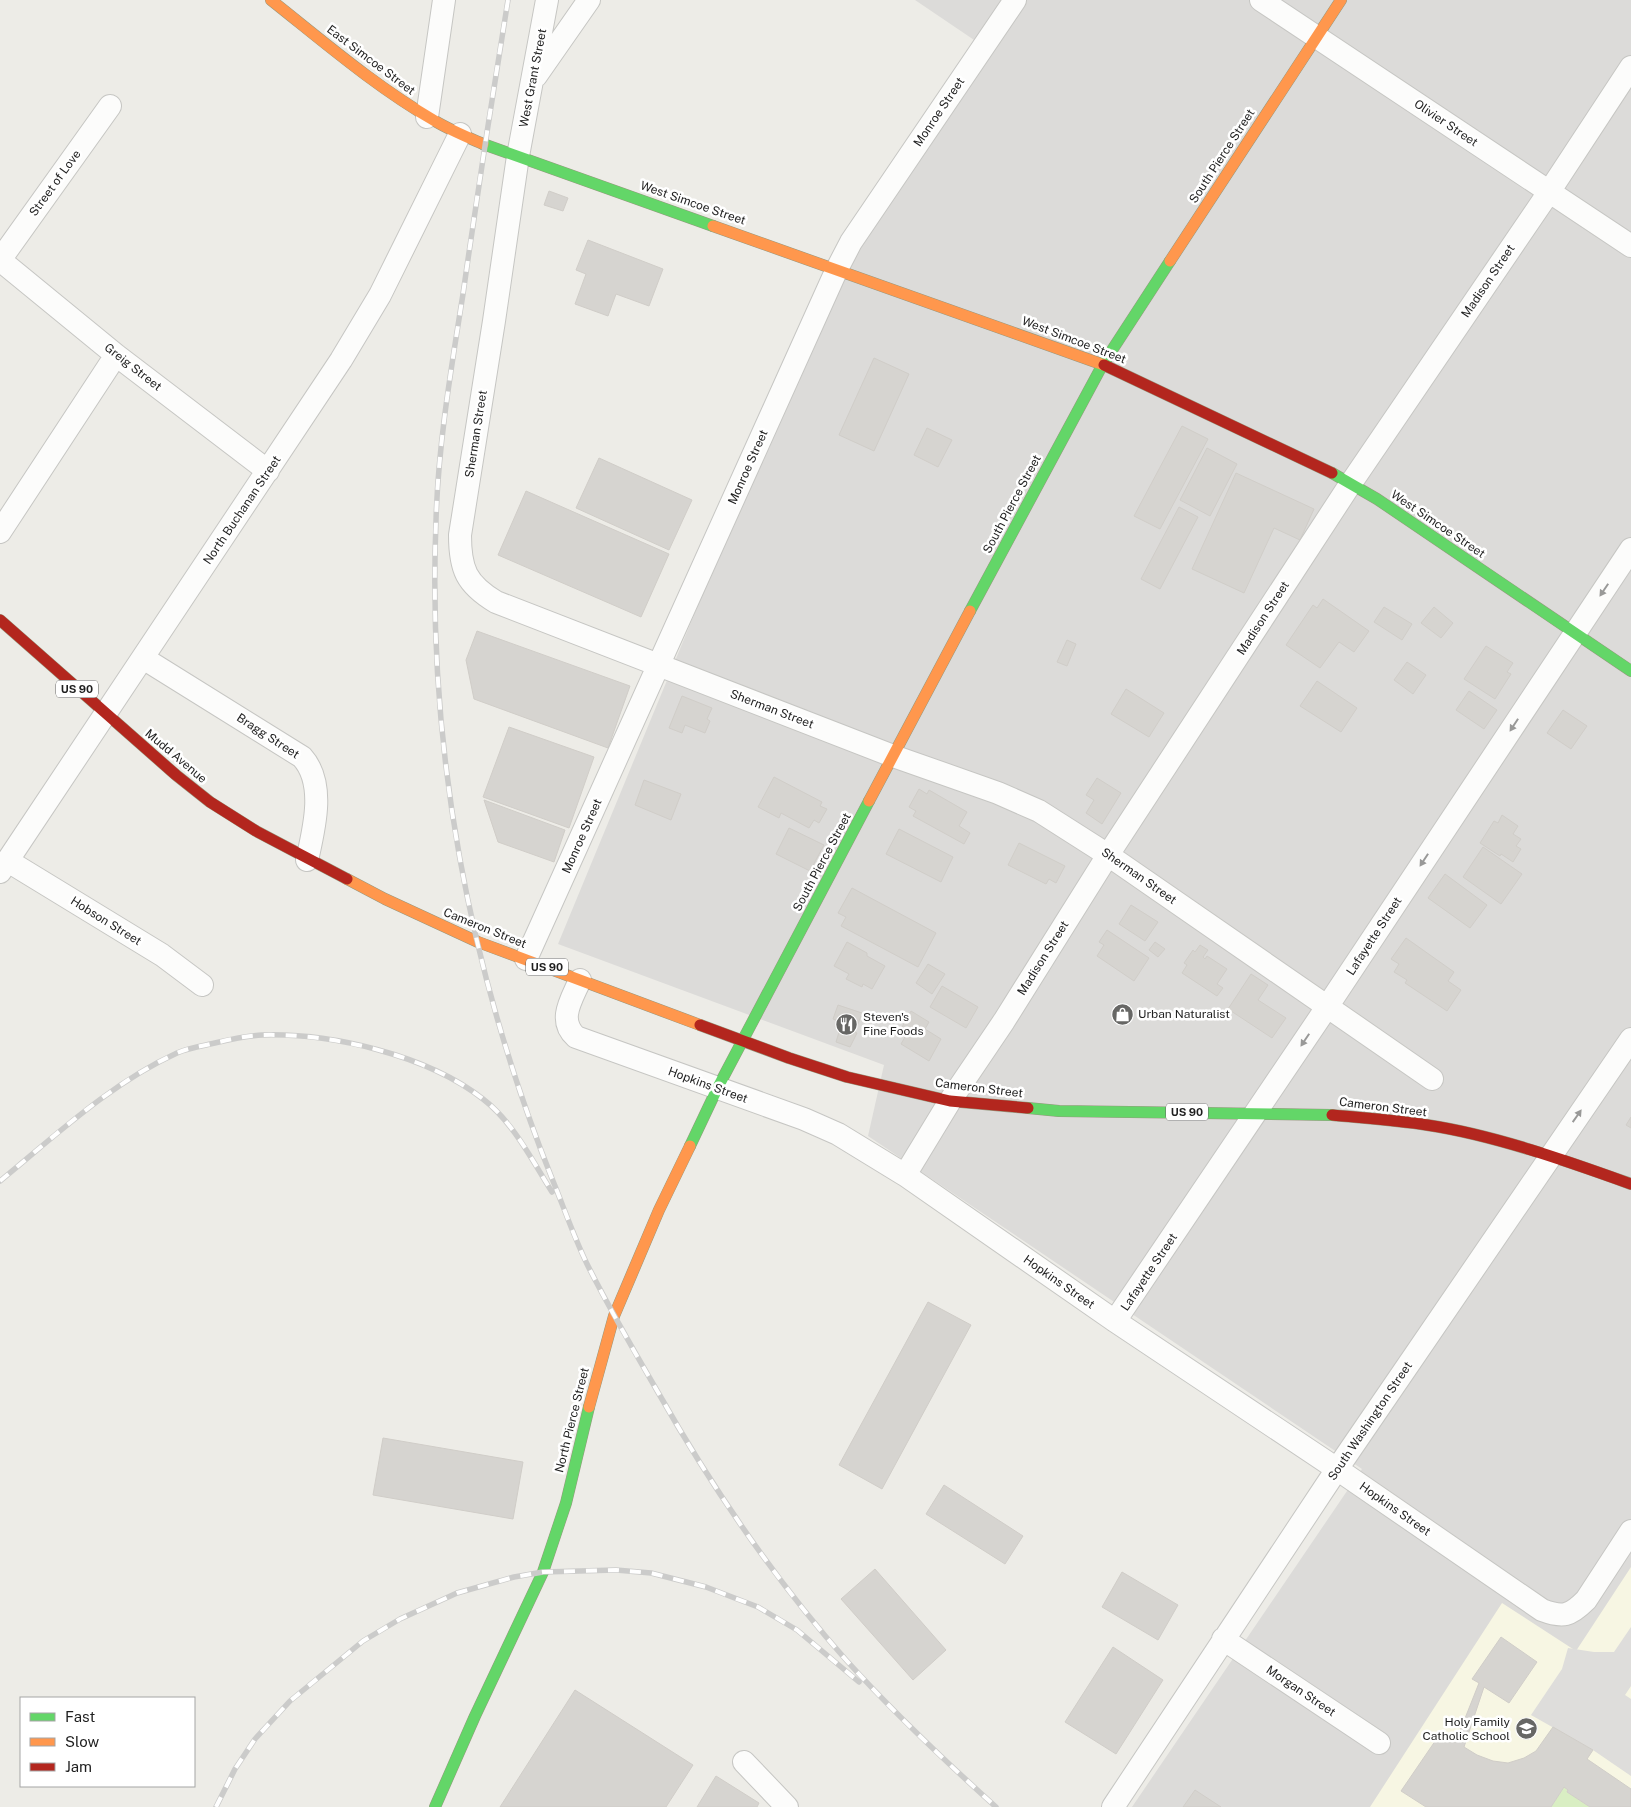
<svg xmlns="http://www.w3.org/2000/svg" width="1631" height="1807" font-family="'Public Sans',sans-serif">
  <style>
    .residential { fill: #dcdbd9 }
    .education { fill: #f7f6e3 }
    .grass { fill: #d9eec3 }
    .parking { fill: #dedddb }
    .building { fill: #d6d4d0; stroke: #d0cdc8 }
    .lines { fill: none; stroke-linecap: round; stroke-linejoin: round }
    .street-casing { stroke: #c6c6c3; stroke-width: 24 }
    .fast-casing { stroke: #96987e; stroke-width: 12 }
    .slow-casing { stroke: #96987e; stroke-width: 12 }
    .jam-casing { stroke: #96987e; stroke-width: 12 }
    .street { stroke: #fcfcfb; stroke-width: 22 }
    .fast { stroke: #63d668; stroke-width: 11 }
    .slow { stroke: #ff974d; stroke-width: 11 }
    .jam { stroke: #b3261e; stroke-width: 11 }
    .rail-casing { stroke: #cbcbca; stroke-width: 5.5 }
    .rail { stroke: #fff; stroke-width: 4; stroke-dasharray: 11; stroke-linecap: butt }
    .oneway { fill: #999998 }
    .labels { text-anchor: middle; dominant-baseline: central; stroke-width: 5; stroke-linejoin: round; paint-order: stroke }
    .shield { fill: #fff; stroke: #626262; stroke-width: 1 }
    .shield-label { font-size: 11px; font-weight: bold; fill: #1f1f1f }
    .street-label { font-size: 12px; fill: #1f1f1f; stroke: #fff }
    .poi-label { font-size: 12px; fill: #1f1f1f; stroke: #fff; text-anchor: start }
  </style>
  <rect width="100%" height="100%" fill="#edece7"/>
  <!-- residential -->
  <path class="residential" d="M915 0H1631V1807H1132L1362 1469 868 1136 884 1065 558 944 837 269 983 46Z"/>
  <!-- education -->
  <path class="education" d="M1631 1567V1807H1370L1502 1603 1576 1651Z"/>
  <!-- grass -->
  <path class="grass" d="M1564 1787 1568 1790 1567 1792 1590 1807H1551Z"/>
  <!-- parking -->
  <path class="parking" d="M1631 1627V1686L1625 1695 1631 1699V1776L1593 1750 1531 1715 1562 1669 1568 1648 1594 1652H1614Z"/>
  <!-- building -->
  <path class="building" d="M549 191 568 198 563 211 544 205Z
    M588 240 663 269 649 306 616 294 608 316 575 304 586 274 576 270Z
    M874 358 909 374 874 451 839 435Z
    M1182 426 1208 439 1160 529 1134 516Z
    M927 428 952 440 938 467 914 455Z
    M1207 448 1237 464 1210 516 1180 500Z
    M599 458 692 500 669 550 576 508Z
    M1236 473 1314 509 1300 540 1274 528 1244 593 1192 569Z
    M526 491 669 554 641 617 498 555Z
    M1179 507 1198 517 1160 589 1141 579Z
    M1323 599 1369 631 1354 652 1339 642 1320 668 1286 645 1313 605 1317 608Z
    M1384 607 1412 624 1402 640 1374 622Z
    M1434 607 1453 623 1441 638 1421 623Z
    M477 631 630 686 608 748 474 699 466 660Z
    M1067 640 1076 644 1067 666 1057 662Z
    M1486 646 1513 663 1507 672 1511 674 1495 699 1464 679Z
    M1407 662 1426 675 1413 694 1394 680Z
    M1317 681 1357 708 1341 732 1300 706Z
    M1126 689 1164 713 1149 737 1111 714Z
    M1469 691 1497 710 1484 729 1456 710Z
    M682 696 712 708 707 719 710 721 705 733 685 725 682 733 669 728Z
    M1563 710 1587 726 1571 749 1547 733Z
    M509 727 594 757 569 828 483 797Z
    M774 777 822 802 820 806 827 809 819 823 814 820 809 828 781 813 779 818 758 807Z
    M1097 778 1121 793 1102 824 1086 813 1094 800 1086 795Z
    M644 780 681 794 671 820 635 805Z
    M919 789 927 794 929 790 967 812 959 826 970 833 964 844 913 816 916 811 909 807Z
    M484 800 565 830 554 862 498 842Z
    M1502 815 1518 826 1513 834 1521 839 1516 846 1521 849 1513 862 1501 854 1500 856 1480 843 1494 821 1498 823Z
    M789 828 824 845 810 871 776 854Z
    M899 829 953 857 941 882 886 854Z
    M1019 843 1065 866 1056 883 1049 879 1046 884 1008 865Z
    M1483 847 1522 874 1501 904 1463 877Z
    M1445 874 1487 905 1470 928 1428 898Z
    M852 888 936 933 918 967 841 926 846 917 838 913Z
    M1131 905 1158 922 1145 941 1119 924Z
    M1107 930 1149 958 1134 981 1097 956 1104 945 1099 942Z
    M1406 938 1454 972 1448 981 1461 990 1447 1011 1405 983 1407 980 1394 972 1399 964 1391 959Z
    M847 942 867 953V956L885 966 872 989 863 984 862 987 846 979 849 974 834 966Z
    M1155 942 1165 949 1158 957 1149 950Z
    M1200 945 1208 950 1203 957 1205 959 1207 956 1227 969 1217 984 1223 988 1217 996 1182 973 1187 965 1184 963 1193 950 1195 952Z
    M928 964 945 974 932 994 916 983Z
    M1251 974 1268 985 1258 1000 1286 1018 1272 1038 1228 1009Z
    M942 986 978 1007 966 1028 930 1007Z
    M838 1005 862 1013 855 1032 857 1033 850 1047 836 1042 840 1029 835 1027 838 1021 833 1019Z
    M911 1011 929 1022 925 1029 941 1039 929 1061 901 1044 905 1037 898 1034Z
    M1631 1117V1128L1626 1125Z
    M928 1302 971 1325 882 1489 839 1465Z
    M383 1438 523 1462 513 1519 373 1495Z
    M944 1485 1023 1536 1005 1564 926 1514Z
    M875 1569 946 1650 913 1680 841 1599Z
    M1122 1572 1178 1605 1158 1640 1102 1607Z
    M1501 1637 1537 1662 1509 1703 1484 1687 1464 1747 1477 1755 1493 1761 1508 1763 1524 1758 1536 1751 1553 1727 1593 1750 1587 1759 1631 1789V1807H1590L1567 1792 1568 1790 1564 1787 1551 1807H1426L1401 1791 1442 1731 1456 1741 1479 1683 1472 1679Z
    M1113 1647 1163 1680 1116 1754 1065 1722Z
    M575 1690 693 1765 666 1807H500Z
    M716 1776 759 1803 757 1807H697Z
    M1195 1790 1221 1807H1183Z"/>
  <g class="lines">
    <defs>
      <path id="street" d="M547 0 518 156 494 321 460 535C460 569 466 584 496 602L893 756 998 793 1039 811 1108 855 1432 1079
        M1261 0 1631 246
        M536 76 589 0
        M427 117 444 0
        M0 260 116 355 268 471
        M0 260 110 106
        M0 532 116 355
        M143 658 302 757C326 783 314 829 307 860
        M8 861 162 955 202 985
        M0 872 341 360 380 295 460 134
        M526 959 837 269 851 242 1015 0
        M580 980C572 999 557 1020 576 1037L804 1119 838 1134 905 1175 1115 1321 1337 1469 1542 1610C1563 1618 1570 1616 1586 1600L1631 1531
        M905 1175 950 1101 1004 1021 1108 855 1351 483 1549 192 1631 67
        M1115 1321 1327 1007 1631 549
        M1223 1639 1379 1743
        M744 1762 787 1807
        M1113 1807 1337 1469 1631 1039"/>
      <path id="fast" d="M483 144 713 226
        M1332 473 1377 499 1631 671
        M970 611 1103 364 1170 261
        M1028 1108 1059 1111 1332 1115
        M690 1146 717 1089 869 801
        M435 1807 475 1716 543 1572 566 1503 589 1407"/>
      <path id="slow" d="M271 0C324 42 376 87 435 121 450 130 467 137 483 144
        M713 226 1104 365
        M1170 261 1341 0
        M869 801 970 611
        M347 879 385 899 478 942 700 1025
        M589 1407 614 1316 659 1210 690 1146"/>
      <path id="jam" d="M1104 365 1332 473
        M0 620 176 775 210 802 256 831 347 879
        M700 1025 789 1058 847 1077 950 1101 1028 1108
        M1332 1115C1363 1118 1395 1120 1427 1125 1494 1135 1567 1161 1631 1184"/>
    </defs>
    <!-- street casing -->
    <use href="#street" class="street-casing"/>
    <!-- fast casing -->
    <use href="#fast" class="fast-casing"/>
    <!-- slow casing -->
    <use href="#slow" class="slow-casing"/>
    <!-- jam casing -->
    <use href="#jam" class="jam-casing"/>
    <!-- street -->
    <use href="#street" class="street"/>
    <!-- fast -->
    <use href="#fast" class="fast"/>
    <!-- slow -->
    <use href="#slow" class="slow"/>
    <!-- jam -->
    <use href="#jam" class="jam"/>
    <defs>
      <path id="rail" d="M508 0C492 98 477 196 463 294 451 370 438 445 436 521 427 748 469 971 553 1181 564 1208 574 1237 587 1264 609 1308 634 1351 659 1394 713 1489 775 1580 847 1661 894 1713 945 1761 996 1807
        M0 1181C56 1135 111 1083 177 1053 186 1049 196 1047 206 1045 224 1041 242 1036 262 1035 332 1033 427 1055 483 1099 513 1122 532 1160 552 1192
        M216 1807 235 1769 255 1739 290 1701 363 1641 400 1619 457 1593 514 1577 543 1572 616 1570 651 1573 706 1587 758 1607 797 1630 859 1682"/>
    </defs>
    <!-- rail casing -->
    <use href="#rail" class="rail-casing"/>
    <!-- rail -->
    <use href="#rail" class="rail"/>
  </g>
  <!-- one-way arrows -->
  <defs><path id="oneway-solid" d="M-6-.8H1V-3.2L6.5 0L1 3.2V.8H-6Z" transform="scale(1.25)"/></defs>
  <g class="oneway">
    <use href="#oneway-solid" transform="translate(1604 590) rotate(124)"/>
    <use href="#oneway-solid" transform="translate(1514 725) rotate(123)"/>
    <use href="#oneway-solid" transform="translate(1424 860) rotate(123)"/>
    <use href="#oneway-solid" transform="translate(1305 1040) rotate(124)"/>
    <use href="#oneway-solid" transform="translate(1577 1116) rotate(-55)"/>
  </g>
  <!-- icons -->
  <defs>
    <symbol id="shop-disc" viewBox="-11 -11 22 22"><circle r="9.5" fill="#676765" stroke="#fff"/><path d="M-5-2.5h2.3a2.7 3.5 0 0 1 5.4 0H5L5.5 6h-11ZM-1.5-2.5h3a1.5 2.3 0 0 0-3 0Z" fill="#fff"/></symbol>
    <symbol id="restaurant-disc" viewBox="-11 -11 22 22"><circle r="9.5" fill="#676765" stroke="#fff"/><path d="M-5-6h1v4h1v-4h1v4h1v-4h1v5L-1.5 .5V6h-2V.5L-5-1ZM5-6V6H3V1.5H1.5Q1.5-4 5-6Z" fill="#fff"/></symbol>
    <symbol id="school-disc" viewBox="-11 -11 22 22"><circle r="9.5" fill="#676765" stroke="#fff"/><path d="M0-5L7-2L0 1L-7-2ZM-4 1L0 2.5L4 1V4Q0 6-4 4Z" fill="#fff"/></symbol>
  </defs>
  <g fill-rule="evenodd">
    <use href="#shop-disc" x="1110" y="1002" width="25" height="25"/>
    <use href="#restaurant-disc" x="834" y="1012" width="25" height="25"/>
    <use href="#school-disc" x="1514" y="1716" width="25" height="25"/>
  </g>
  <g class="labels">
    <!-- shield labels -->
    <g class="shield">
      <rect x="56" y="680.5" width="42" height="17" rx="4"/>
      <rect x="526" y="958.5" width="42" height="17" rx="4"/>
      <rect x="1166" y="1103.5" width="42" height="17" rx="4"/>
    </g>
    <g class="shield-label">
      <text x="77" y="689">US 90</text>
      <text x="547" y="967">US 90</text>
      <text x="1187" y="1112">US 90</text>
    </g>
    <!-- street labels -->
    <g class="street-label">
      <text transform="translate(371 60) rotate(37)">East Simcoe Street</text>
      <text transform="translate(533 78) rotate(-79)">West Grant Street</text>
      <text transform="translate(939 112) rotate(-56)">Monroe Street</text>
      <text transform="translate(1446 123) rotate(34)">Olivier Street</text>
      <text transform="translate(1222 156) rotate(-57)">South Pierce Street</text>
      <text transform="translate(55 183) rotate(-54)">Street of Love</text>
      <text transform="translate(693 203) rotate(19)">West Simcoe Street</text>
      <text transform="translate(1488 281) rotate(-56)">Madison Street</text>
      <text transform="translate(1074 340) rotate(21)">West Simcoe Street</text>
      <text transform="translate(133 367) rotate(38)">Greig Street</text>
      <text transform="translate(476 434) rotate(-81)">Sherman Street</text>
      <text transform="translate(748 467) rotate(-66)">Monroe Street</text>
      <text transform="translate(1012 504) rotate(-62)">South Pierce Street</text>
      <text transform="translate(242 510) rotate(-56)">North Buchanan Street</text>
      <text transform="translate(1438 524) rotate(34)">West Simcoe Street</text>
      <text transform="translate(1263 618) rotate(-57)">Madison Street</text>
      <text transform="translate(772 709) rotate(21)">Sherman Street</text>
      <text transform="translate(268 736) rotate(33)">Bragg Street</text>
      <text transform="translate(176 756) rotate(40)">Mudd Avenue</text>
      <text transform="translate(582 836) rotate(-66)">Monroe Street</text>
      <text transform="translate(822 862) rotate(-62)">South Pierce Street</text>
      <text transform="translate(1139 876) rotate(35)">Sherman Street</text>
      <text transform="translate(106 921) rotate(32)">Hobson Street</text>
      <text transform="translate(485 928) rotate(22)">Cameron Street</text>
      <text transform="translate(1374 936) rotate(-57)">Lafayette Street</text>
      <text transform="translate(1043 958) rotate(-58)">Madison Street</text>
      <text transform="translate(708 1085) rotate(20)">Hopkins Street</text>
      <text transform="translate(979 1088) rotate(7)">Cameron Street</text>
      <text transform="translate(1383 1107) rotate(7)">Cameron Street</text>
      <text transform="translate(1149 1272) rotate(-56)">Lafayette Street</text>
      <text transform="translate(1059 1282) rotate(35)">Hopkins Street</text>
      <text transform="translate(572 1420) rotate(-76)">North Pierce Street</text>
      <text transform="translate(1370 1421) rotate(-56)">South Washington Street</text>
      <text transform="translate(1395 1509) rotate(35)">Hopkins Street</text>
      <text transform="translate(1301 1691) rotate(34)">Morgan Street</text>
    </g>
    <!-- poi labels -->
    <g class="poi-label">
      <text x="1138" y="1014">Urban Naturalist</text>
      <text x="863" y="1017">Steven's<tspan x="863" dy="14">Fine Foods</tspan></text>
      <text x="1510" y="1722" text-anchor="end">Holy Family<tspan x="1510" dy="14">Catholic School</tspan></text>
    </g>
  </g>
  <!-- legend -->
  <rect x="20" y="1697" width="175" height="90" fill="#ffffff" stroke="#a5a5a5"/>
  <rect x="30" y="1713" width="25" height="8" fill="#63d668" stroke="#a5a5a5"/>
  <text x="65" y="1722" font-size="15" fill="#1f1f1f">Fast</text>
  <rect x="30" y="1738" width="25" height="8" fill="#ff974d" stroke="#a5a5a5"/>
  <text x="65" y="1747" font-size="15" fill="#1f1f1f">Slow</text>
  <rect x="30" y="1763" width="25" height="8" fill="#b3261e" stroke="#a5a5a5"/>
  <text x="65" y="1772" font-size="15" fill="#1f1f1f">Jam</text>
</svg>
